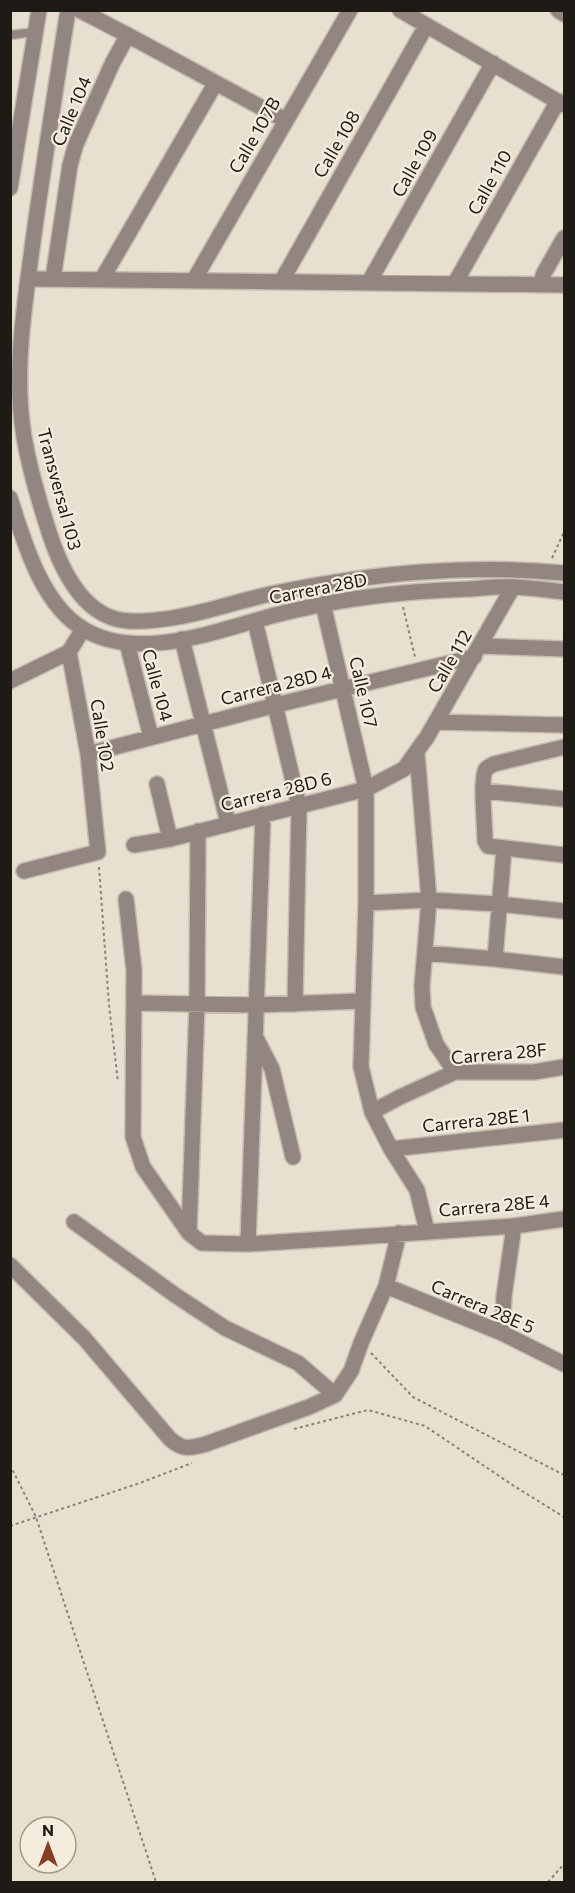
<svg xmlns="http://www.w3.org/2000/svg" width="575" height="1893" font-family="Commissioner,sans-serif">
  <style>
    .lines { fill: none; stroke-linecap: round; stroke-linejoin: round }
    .service-casing { stroke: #c3bcaf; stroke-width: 11 }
    .minor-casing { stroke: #c3bcaf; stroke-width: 18 }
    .tertiary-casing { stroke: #c3bcaf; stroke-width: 18 }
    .path { stroke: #888378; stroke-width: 2; stroke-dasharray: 3 3; stroke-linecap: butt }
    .service { stroke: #93857f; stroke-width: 8 }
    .minor { stroke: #93857f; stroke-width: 15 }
    .tertiary { stroke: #93857f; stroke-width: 15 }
    .labels { text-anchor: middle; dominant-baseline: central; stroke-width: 4.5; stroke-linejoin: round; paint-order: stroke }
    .street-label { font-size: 18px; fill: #1e1b16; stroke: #f5ecdd }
  </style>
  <rect width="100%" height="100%" fill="#e7dfd0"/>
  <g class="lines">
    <defs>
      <path id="service" d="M10 35 35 32"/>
      <path id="minor" d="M79 10C149 45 216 84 285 120
        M400 10 564 105
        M558 10 564 14
        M28 279 564 285
        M53 279 70 165 76 144 113 62 128 35
        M102 279 215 84
        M194 280 350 10
        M281 282 426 26
        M369 282 493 63
        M455 283 558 101
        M540 285 544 273 564 238
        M323 604 366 789V903L361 1067 372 1112 391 1149 417 1190 427 1231
        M255 621 299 806 295 1004
        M182 639 228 823
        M127 643 151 737
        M480 646 564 649
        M10 681 69 652
        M436 722 564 725
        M564 747 494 764C492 765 488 767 486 769 480 777 485 828 485 841L488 846 564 855
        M88 754 276 705 474 657
        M157 784 170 839
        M484 791 564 799
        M134 845 170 839 366 789 404 769 427 737 513 587
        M24 871 98 852 88 754 69 652 83 629
        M126 899 134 970 133 1137 143 1167 189 1233 202 1243 248 1244 343 1238 514 1226 564 1219
        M366 903 429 900 417 753
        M425 953 495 959 564 967
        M495 959 504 848
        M134 1003 257 1005 361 1001
        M256 1038 272 1069 293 1157
        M455 1072 436 1044 423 1007 422 986 429 900 499 904 564 911
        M372 1112 400 1097 455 1072H534L564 1067
        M391 1149 564 1130
        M74 1222 175 1295 225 1328 298 1363 335 1395 351 1371 361 1343 386 1286 399 1233
        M189 1233 197 1005 198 831
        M248 1244 263 814
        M10 1265 84 1338 170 1439C184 1451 190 1448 206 1444L309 1407 335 1395
        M386 1286 502 1333 564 1364
        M502 1333 504 1296 514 1226"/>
      <path id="tertiary" d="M68 10C55 92 42 174 31 256 23 316 14 376 24 437 30 471 40 505 51 538 63 573 86 619 129 621 181 623 229 602 280 592 376 573 466 564 564 573
        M10 188 39 10
        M10 498C24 542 42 606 85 630 140 662 219 630 275 615 303 608 332 602 360 598 396 593 433 590 469 589 484 588 500 586 515 587 531 588 548 590 564 592"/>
    </defs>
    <!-- service casing -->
    <use href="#service" class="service-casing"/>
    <!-- minor casing -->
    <use href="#minor" class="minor-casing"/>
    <!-- tertiary casing -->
    <use href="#tertiary" class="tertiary-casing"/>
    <!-- path -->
    <path class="path" d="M552 558 564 532
      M403 607 415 657
      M99 867 109 1005 118 1082
      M371 1353 413 1397 564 1475
      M294 1429 368 1410 425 1426 514 1486 564 1517
      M10 1465 36 1517 156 1882
      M10 1526 140 1483 192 1463
      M548 1882 564 1864"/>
    <!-- service -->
    <use href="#service" class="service"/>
    <!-- minor -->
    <use href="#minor" class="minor"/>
    <!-- tertiary -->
    <use href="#tertiary" class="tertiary"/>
  </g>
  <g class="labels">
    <!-- street labels -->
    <g class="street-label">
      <text transform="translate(71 111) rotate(-67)">Calle 104</text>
      <text transform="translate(254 135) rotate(-60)">Calle 107B</text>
      <text transform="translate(336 144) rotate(-60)">Calle 108</text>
      <text transform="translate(414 163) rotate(-61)">Calle 109</text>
      <text transform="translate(489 182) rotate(-61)">Calle 110</text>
      <text transform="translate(60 489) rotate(75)">Transversal 103</text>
      <text transform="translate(318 588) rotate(-11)">Carrera 28D</text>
      <text transform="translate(449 661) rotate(-60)">Calle 112</text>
      <text transform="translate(158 685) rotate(75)">Calle 104</text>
      <text transform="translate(276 685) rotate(-14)">Carrera 28D 4</text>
      <text transform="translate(364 692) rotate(77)">Calle 107</text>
      <text transform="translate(103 735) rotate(81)">Calle 102</text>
      <text transform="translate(276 791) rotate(-14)">Carrera 28D 6</text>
      <text transform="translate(499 1053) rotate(-5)">Carrera 28F</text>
      <text transform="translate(476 1120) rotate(-6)">Carrera 28E 1</text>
      <text transform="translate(494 1205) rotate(-5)">Carrera 28E 4</text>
      <text transform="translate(483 1306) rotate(23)">Carrera 28E 5</text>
    </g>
  </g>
  <!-- border -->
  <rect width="575" height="1893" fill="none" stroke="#1e1b16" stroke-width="24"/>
  <!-- north arrow -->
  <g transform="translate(48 1845)"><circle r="28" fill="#f5ecdd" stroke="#9f988d" stroke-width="1.5"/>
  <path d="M0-4.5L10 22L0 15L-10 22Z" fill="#863e21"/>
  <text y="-9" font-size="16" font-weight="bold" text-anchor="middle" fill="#1e1b16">N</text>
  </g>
</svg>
